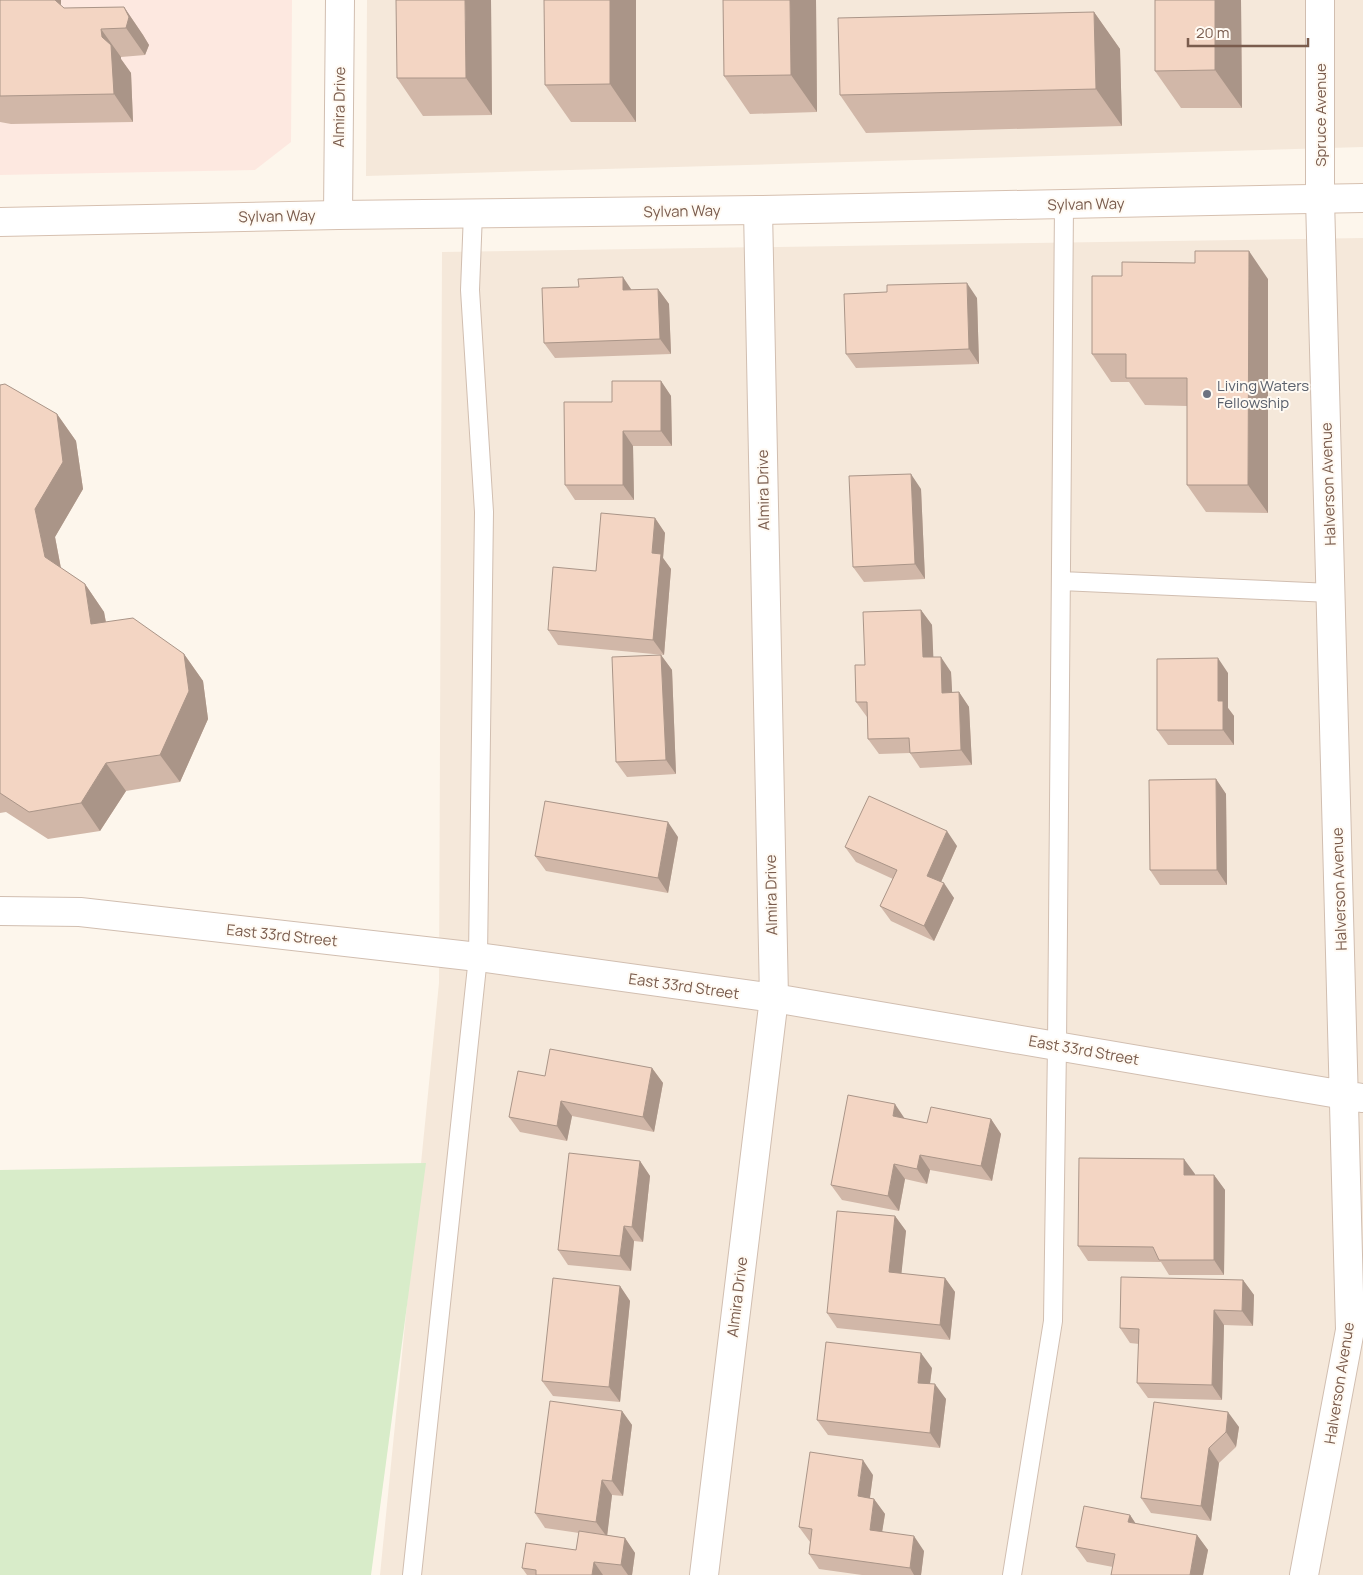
<svg xmlns="http://www.w3.org/2000/svg" width="1363" height="1575" font-family="Manrope,sans-serif">
  <style>
    .residential { fill: #f5e8da }
    .commercial { fill: #fde8e0 }
    .green { fill: #d8ecc9 }
    .lines { fill: none; stroke-linecap: round; stroke-linejoin: round }
    .service-casing { stroke: #d1beb0; stroke-width: 20 }
    .minor-casing { stroke: #d1beb0; stroke-width: 30 }
    .tertiary-casing { stroke: #d1beb0; stroke-width: 30 }
    .secondary-casing { stroke: #d6c0b0; stroke-width: 30 }
    .service { stroke: #fff; stroke-width: 18 }
    .minor { stroke: #fff; stroke-width: 28 }
    .tertiary { stroke: #fff; stroke-width: 28 }
    .secondary { stroke: #fff; stroke-width: 28 }
    .wall { fill: #d1b7a8 }
    .shaded-wall { fill: #aa9588 }
    .building { fill: #f3d5c3; stroke: #aa9588 }
    .worship-dot { fill: #6b7280; stroke: #fffaf3; stroke-width: 2 }
    .labels { text-anchor: middle; dominant-baseline: central; stroke-width: 4; stroke-linejoin: round; paint-order: stroke }
    .street-label { font-size: 15px; fill: #7a5c4d; stroke: #fffaf3 }
    .worship-label { font-size: 15px; fill: #5b616d; stroke: #fffaf3; text-anchor: start }
  </style>
  <rect width="100%" height="100%" fill="#fdf6ec"/>
  <!-- residential -->
  <path class="residential" d="M367 0H1363V147L366 176Z
    M1363 238V1575H380L439 983 442 252Z"/>
  <!-- commercial -->
  <path class="commercial" d="M0 0H292L291 142 255 170 0 175Z"/>
  <!-- green -->
  <path class="green" d="M426 1163 371 1575H0V1170Z"/>
  <g class="lines">
    <defs>
      <path id="service" d="M1061 581 1331 593
        M412 1575 478 957 484 512 470 290 473 213
        M1012 1575 1053 1321 1057 1046 1064 205"/>
      <path id="minor" d="M0 911 80 912 478 957 774 998 1362 1098
        M704 1575 774 998 758 210
        M1304 1575 1350 1330 1320 199V0"/>
      <path id="tertiary" d="M338 215 340 0"/>
      <path id="secondary" d="M0 222 338 215 758 210 1363 198"/>
    </defs>
    <!-- service casing -->
    <use href="#service" class="service-casing"/>
    <!-- minor casing -->
    <use href="#minor" class="minor-casing"/>
    <!-- tertiary casing -->
    <use href="#tertiary" class="tertiary-casing"/>
    <!-- secondary casing -->
    <use href="#secondary" class="secondary-casing"/>
    <!-- service -->
    <use href="#service" class="service"/>
    <!-- minor -->
    <use href="#minor" class="minor"/>
    <!-- tertiary -->
    <use href="#tertiary" class="tertiary"/>
    <!-- secondary -->
    <use href="#secondary" class="secondary"/>
  </g>
  <!-- wall -->
  <path class="wall" d="M0 0H61V6L64 8 124 7 143 35 149 45 145 55 121 57V59L131 73 133 122 11 124 0 122Z
    M491 0 492 115 423 116 397 78Z
    M636 0V122H571L545 85Z
    M723 0H816L817 112 750 114 724 76Z
    M1155 0H1241L1242 108H1181L1155 71Z
    M1094 12 1120 49 1122 126 866 133 840 95Z
    M1268 279V513L1206 512 1187 485V406L1145 405 1129 382H1111L1092 354Z
    M658 289 669 304 671 354 555 358 544 343 631 290Z
    M977 298 979 364 856 368 846 354Z
    M661 381 671 396 672 446H633L634 500H575L565 485 612 402Z
    M0 385 57 414 76 441 83 489 55 537 61 568 85 584 104 612 106 622 184 654 203 681 208 719 180 782 126 791 100 831 48 839 6 812 0 813Z
    M921 489 925 579 864 582 853 567Z
    M655 518 665 533 663 558 671 569 664 655 558 645 548 630 596 571Z
    M921 610 932 625 933 657 951 672 952 693 959 692 969 707 972 765 920 768 910 753 879 754 868 739 867 717 856 702 865 665Z
    M661 655 672 670 676 774 627 777 616 762Z
    M1228 673V708L1234 716V745H1168L1157 730Z
    M1216 779 1226 794 1227 885H1160L1150 870Z
    M678 837 668 893 546 871 535 856Z
    M957 846 941 882 954 898 934 941 891 921 880 906 893 879 856 862 845 847Z
    M652 1068 663 1083 654 1132 572 1116 567 1141 520 1132 509 1117 545 1076Z
    M905 1119 927 1123 991 1119 1001 1134 992 1181 930 1170 927 1184 905 1179 899 1211 842 1200 831 1185Z
    M640 1161 650 1176 643 1242 634 1241 631 1271 568 1265 558 1250Z
    M1195 1174V1175H1214L1225 1190 1224 1275H1169L1161 1262 1088 1261 1078 1246Z
    M895 1216 906 1231 901 1274 945 1278 955 1292 950 1340 837 1328 827 1313Z
    M1243 1280 1254 1295 1253 1326 1224 1325 1222 1400 1148 1398 1137 1383 1139 1344 1130 1343 1120 1328Z
    M620 1286 630 1301 620 1402 553 1396 542 1381Z
    M932 1368 930 1384 946 1399 940 1448 828 1435 817 1420Z
    M1154 1402 1239 1427 1236 1447 1219 1463 1211 1521 1151 1513 1141 1498Z
    M622 1411 632 1425 623 1496 612 1495 607 1535 625 1538 635 1553 632 1575H527L522 1568 576 1550 579 1533 545 1528 535 1513Z
    M873 1475 870 1498 874 1499 885 1514 882 1531 924 1551 921 1575H862L819 1569 809 1554 810 1542 799 1527Z
    M1130 1515 1135 1523 1197 1535 1208 1550 1203 1575H1111L1113 1567 1087 1562 1076 1547Z"/>
  <!-- shaded-wall -->
  <path class="shaded-wall" d="M49 0H61V6Z
    M465 0H491L492 115 466 78Z
    M610 0H636V122L610 84Z
    M790 0H816L817 112 791 75Z
    M1215 0H1241L1242 108 1215 70Z
    M124 7 143 35 149 45 145 55 126 28Z
    M1094 12 1120 49 1122 126 1096 89Z
    M101 29 121 57V59L131 73 133 122 114 94 102 37Z
    M1249 251 1268 279V513L1248 485Z
    M623 277 633 292 623 290Z
    M967 283 977 298 979 364 969 349Z
    M658 289 669 304 671 354 660 339Z
    M661 381 671 396 672 446 661 431Z
    M57 414 76 441 83 489 55 537 64 585 45 557 35 509Z
    M623 431 633 446 634 500 623 485Z
    M911 474 921 489 925 579 915 564Z
    M655 518 665 533 663 558 671 569 664 655 653 640 652 553Z
    M85 584 104 612 111 652 91 624Z
    M921 610 932 625 934 672 923 657Z
    M184 654 203 681 208 719 180 782 160 755Z
    M661 655 672 670 676 774 666 760Z
    M941 657 951 672 953 708 942 693Z
    M1218 658 1228 673V708L1234 716V745L1223 730 1218 701Z
    M959 692 969 707 972 765 961 750Z
    M106 763 126 791 100 831 81 803Z
    M1216 779 1226 794 1227 885 1217 870Z
    M668 822 678 837 668 893 658 878Z
    M947 831 957 846 937 891 927 876Z
    M944 883 954 898 934 941 924 926Z
    M652 1068 663 1083 654 1132 643 1117Z
    M561 1101 572 1116 567 1141 557 1126Z
    M895 1104 905 1119 893 1116Z
    M991 1119 1001 1134 992 1181 981 1166Z
    M920 1155 930 1170 927 1184 917 1169Z
    M1184 1159 1195 1174V1190L1184 1175Z
    M640 1161 650 1176 643 1242 632 1227Z
    M894 1164 905 1179 899 1211 888 1196Z
    M1214 1175 1225 1190 1224 1275 1214 1260Z
    M895 1216 906 1231 900 1287 889 1272Z
    M624 1226 634 1241 631 1271 620 1256Z
    M945 1278 955 1292 950 1340 940 1325Z
    M1243 1280 1254 1295 1253 1326 1242 1311Z
    M620 1286 630 1301 620 1402 609 1387Z
    M1214 1310 1224 1325 1222 1400 1212 1385Z
    M921 1353 932 1368 928 1398 918 1383Z
    M935 1384 946 1399 940 1448 930 1433Z
    M622 1411 632 1425 623 1496 612 1481Z
    M1228 1412 1239 1427 1236 1447 1226 1432Z
    M1209 1448 1219 1463 1211 1521 1201 1506Z
    M863 1460 873 1475 868 1511 858 1496Z
    M602 1480 612 1495 607 1537 596 1522Z
    M874 1499 885 1514 880 1545 870 1530Z
    M1130 1515 1140 1530 1128 1522Z
    M1197 1535 1208 1550 1203 1575H1190Z
    M914 1536 924 1551 921 1575H914L910 1568Z
    M625 1538 635 1553 632 1575H628L621 1565Z
    M594 1562 603 1575H592Z"/>
  <!-- building -->
  <path class="building" d="M0 0H55L64 8 124 7 129 17 126 28 101 29 102 37 111 45 114 94 0 96Z
    M396 0H465L466 78H397Z
    M544 0H610V84L545 85Z
    M723 0H790L791 75 724 76Z
    M1155 0H1215V70L1155 71Z
    M1094 12 1096 89 840 95 838 18Z
    M1195 251H1249L1248 485H1187V378H1126V354H1092V276H1122V262L1195 263Z
    M623 277V290L658 289 660 339 544 343 542 288 579 287 578 279Z
    M967 283 969 349 846 354 844 294 887 292V285Z
    M612 381H661V431H623V485H565L564 402H612Z
    M5 384 57 414 63 462 35 509 45 557 85 584 91 624 133 618 184 654 189 691 160 755 106 763 81 803 29 812 0 793V385Z
    M911 474 915 564 853 567 849 476Z
    M601 513 655 518 652 553 661 554 653 640 548 630 553 567 596 571Z
    M921 610 923 657H941L942 693 959 692 961 750 910 753 909 738 868 739 867 702H856L855 665H865L863 612Z
    M661 655 666 760 616 762 612 657Z
    M1218 658V701H1223V730H1157V659Z
    M1216 779 1217 870H1150L1149 780Z
    M869 796 947 831 927 876 944 883 924 926 880 906 897 870 845 847Z
    M545 801 668 822 658 878 535 856Z
    M550 1049 652 1068 643 1117 561 1101 557 1126 509 1117 518 1071 545 1076Z
    M848 1095 895 1104 893 1116 927 1123 931 1107 991 1119 981 1166 920 1155 917 1169 894 1164 888 1196 831 1185Z
    M569 1153 640 1161 632 1227 624 1226 620 1256 558 1250Z
    M1079 1158 1184 1159V1175H1214V1260H1159L1153 1247 1078 1246Z
    M837 1211 895 1216 889 1272 945 1278 940 1325 827 1313Z
    M1121 1277 1243 1280 1242 1311 1214 1310 1212 1385 1137 1383 1139 1329 1120 1328Z
    M553 1278 620 1286 609 1387 542 1381Z
    M826 1342 921 1353 918 1383 935 1384 930 1433 817 1420Z
    M550 1401 622 1411 612 1481 602 1480 596 1522 535 1513Z
    M1154 1402 1228 1412 1226 1432 1209 1448 1201 1506 1141 1498Z
    M810 1452 863 1460 858 1496 874 1499 870 1530 914 1536 910 1568 809 1554 812 1529 799 1527Z
    M1084 1506 1130 1515 1128 1522 1197 1535 1190 1575H1111L1115 1554 1076 1547Z
    M579 1531 625 1538 621 1565 594 1562 592 1575H536V1570L522 1568 526 1543 576 1550Z"/>
  <!-- markers -->
  <circle class="worship-dot" cx="1207" cy="394" r="5"/>
  <g class="labels">
    <!-- street labels -->
    <g class="street-label">
      <text transform="translate(339 107) rotate(-89)">Almira Drive</text>
      <text transform="translate(1320 115) rotate(-90)">Spruce Avenue</text>
      <text transform="translate(1086 204) rotate(-1)">Sylvan Way</text>
      <text transform="translate(682 211) rotate(-1)">Sylvan Way</text>
      <text transform="translate(277 216) rotate(-1)">Sylvan Way</text>
      <text transform="translate(1328 484) rotate(-92)">Halverson Avenue</text>
      <text transform="translate(763 490) rotate(-91)">Almira Drive</text>
      <text transform="translate(1339 889) rotate(-92)">Halverson Avenue</text>
      <text transform="translate(771 895) rotate(-91)">Almira Drive</text>
      <text transform="translate(282 935) rotate(6)">East 33rd Street</text>
      <text transform="translate(684 986) rotate(8)">East 33rd Street</text>
      <text transform="translate(1084 1050) rotate(10)">East 33rd Street</text>
      <text transform="translate(737 1297) rotate(-83)">Almira Drive</text>
      <text transform="translate(1339 1383) rotate(-81)">Halverson Avenue</text>
    </g>
    <!-- worship labels -->
    <g class="worship-label">
      <text x="1217" y="385">Living Waters<tspan x="1217" dy="17">Fellowship</tspan></text>
    </g>
  </g>
  <!-- scale -->
  <path d="M1188 38v8h120v-8" fill="none" stroke="#7a5c4d" stroke-width="2.5"/>
  <text x="1196" y="38" font-size="15" fill="#7a5c4d" stroke="#fffaf3" stroke-width="4" paint-order="stroke">20 m</text>
</svg>
